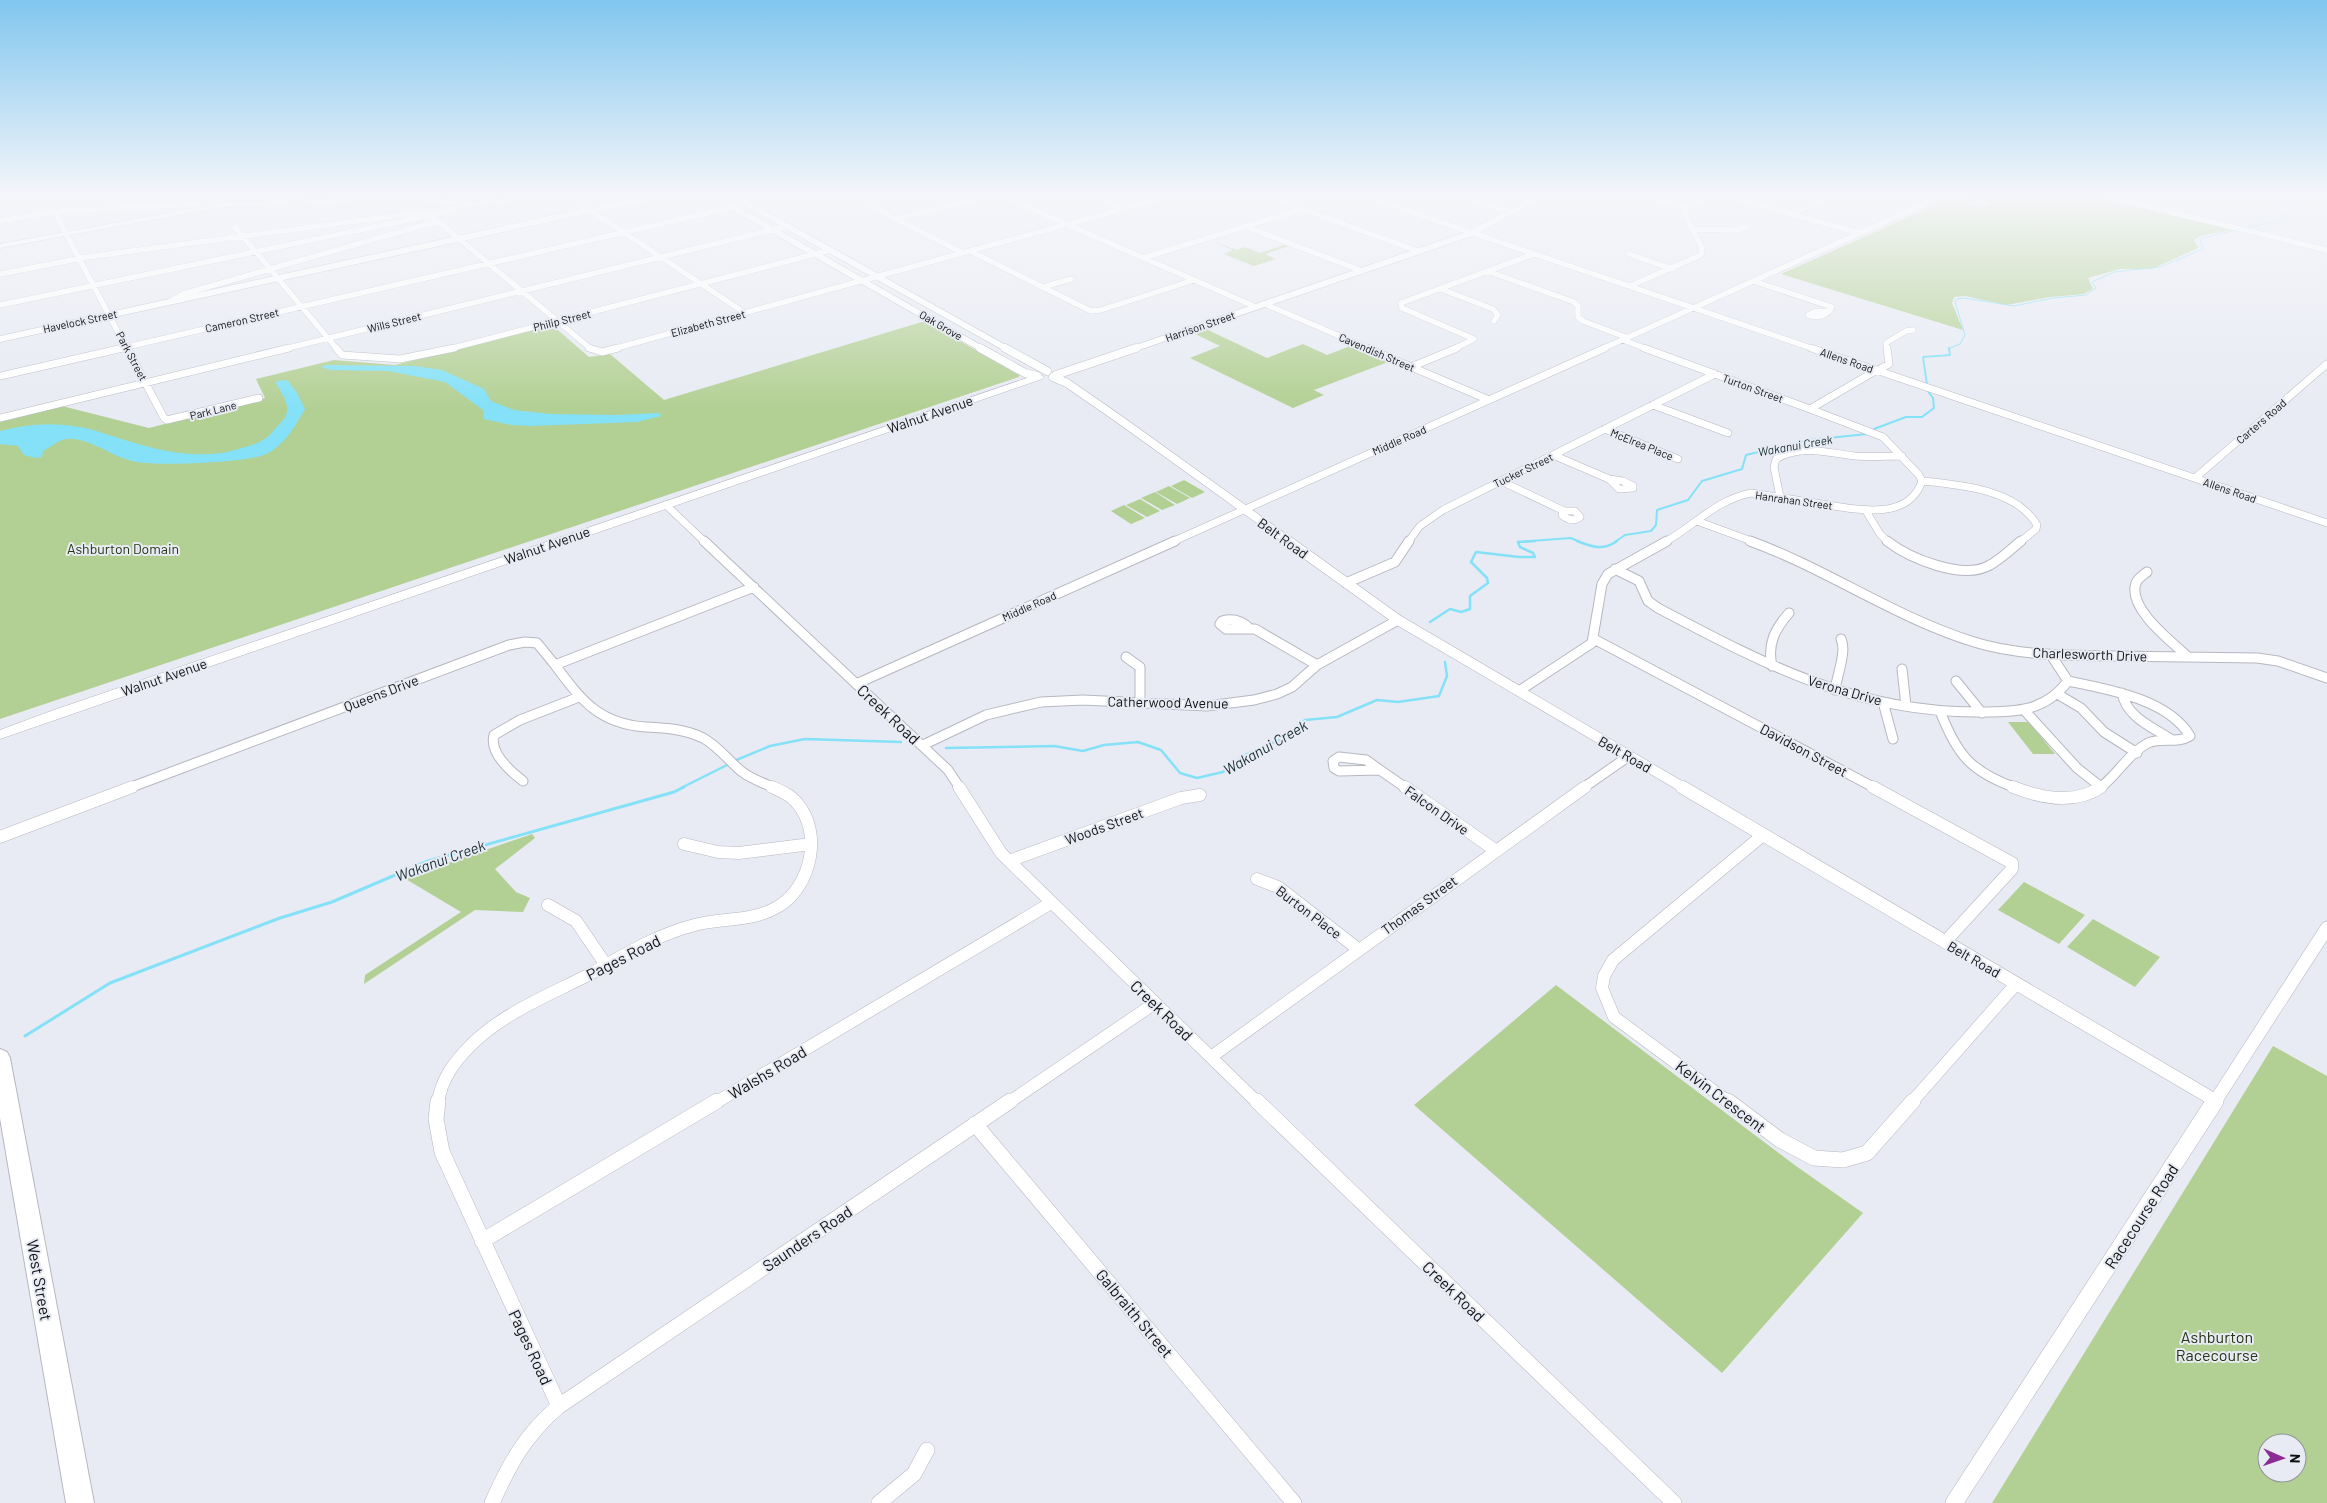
<svg xmlns="http://www.w3.org/2000/svg" width="2327" height="1503" font-family="Barlow,sans-serif">
  <style>
    .green { fill: #b3d094; fill-rule: evenodd }
    .water { fill: #84e1f7 }
    .lines { fill: none; stroke-linecap: round; stroke-linejoin: round }
    .stream-far3 { stroke: #84e1f7; stroke-width: 1 }
    .stream-far2 { stroke: #84e1f7; stroke-width: 2 }
    .stream-far1 { stroke: #84e1f7; stroke-width: 2.5 }
    .stream { stroke: #84e1f7; stroke-width: 3 }
    .minor-far4-casing { stroke: #b6b8c0; stroke-width: 6 }
    .minor-far3-casing { stroke: #b6b8c0; stroke-width: 8 }
    .minor-far2-casing { stroke: #b6b8c0; stroke-width: 11 }
    .minor-far1-casing { stroke: #b6b8c0; stroke-width: 13 }
    .minor-casing { stroke: #b6b8c0; stroke-width: 16 }
    .tertiary-far4-casing { stroke: #b6b8c0; stroke-width: 7 }
    .tertiary-far3-casing { stroke: #b6b8c0; stroke-width: 9 }
    .tertiary-far2-casing { stroke: #b6b8c0; stroke-width: 11 }
    .tertiary-far1-casing { stroke: #b6b8c0; stroke-width: 14 }
    .tertiary-casing { stroke: #b6b8c0; stroke-width: 18 }
    .secondary-casing { stroke: #b6b8c0; stroke-width: 1 }
    .primary-casing { stroke: #b6b8c0; stroke-width: 1 }
    .trunk-casing { stroke: #b6b8c0; stroke-width: 2 }
    .minor-far4 { stroke: #fff; stroke-width: 5.5 }
    .minor-far3 { stroke: #fff; stroke-width: 7 }
    .minor-far2 { stroke: #fff; stroke-width: 9 }
    .minor-far1 { stroke: #fff; stroke-width: 12 }
    .minor { stroke: #fff; stroke-width: 15 }
    .tertiary-far4 { stroke: #fff; stroke-width: 6 }
    .tertiary-far3 { stroke: #fff; stroke-width: 8 }
    .tertiary-far2 { stroke: #fff; stroke-width: 10 }
    .tertiary-far1 { stroke: #fff; stroke-width: 13 }
    .tertiary { stroke: #fff; stroke-width: 17 }
    .secondary { fill: #fff; fill-rule: evenodd }
    .primary { fill: #fff; fill-rule: evenodd }
    .trunk { fill: #fff; fill-rule: evenodd }
    .labels { text-anchor: middle; dominant-baseline: central; stroke-width: 4; stroke-linejoin: round; paint-order: stroke }
    .far-street-label { font-size: 11px; fill: #111214; stroke: #e8ebf3 }
    .far-water-label { font-size: 12px; font-style: italic; fill: #192f34; stroke: #e8ebf3 }
    .street-label { font-size: 14px; fill: #111214; stroke: #e8ebf3 }
    .park-label { font-size: 14px; fill: #253512; stroke: #e8ebf3 }
    .water-label { font-size: 15px; font-style: italic; fill: #192f34; stroke: #e8ebf3 }
    .near-street-label { font-size: 16px; fill: #111214; stroke: #e8ebf3 }
    .near-park-label { font-size: 16px; fill: #253512; stroke: #e8ebf3 }
  </style>
  <rect width="100%" height="100%" fill="#e8ebf3"/>
  <!-- green -->
  <path class="green" d="M1965 197H2099L2232 230 2200 236 2194 240 2198 248 2152 269H2120L2088 278 2093 289 2084 294 2050 297 2006 305 1965 296 1954 297 1952 303 1963 330 1781 274 1949 199 1984 208 1992 204Z
    M1209 240 1237 250 1245 247 1260 253 1284 245 1289 246 1265 254 1276 259 1254 266 1224 254 1233 250Z
    M925 321 1019 375V377L0 719V422L62 406 149 428 265 398 256 379 334 360 395 365 552 325 589 357 610 354 664 400Z
    M1206 329 1267 358 1303 344 1327 355 1350 346 1388 362 1314 390 1324 395 1293 408 1190 358 1220 346 1193 333Z
    M1184 480 1205 492 1192 498 1171 486Z
    M1169 486 1190 498 1177 504 1156 492Z
    M1155 492 1175 505 1162 510 1141 498Z
    M1140 499 1160 511 1147 517 1126 505Z
    M1124 505 1145 518 1131 524 1111 511Z
    M2008 722H2029L2055 754H2033Z
    M532 834 535 838 495 869 516 892 530 898 523 912 475 910 364 984 365 975 461 912 404 878Z
    M2024 882 2085 915 2059 944 1998 910Z
    M2093 919 2160 957 2135 987 2067 947Z
    M1556 985 1796 1166 1863 1213 1722 1373 1414 1105Z
    M2273 1046 2327 1076V1503H1992ZM2267 1443H2297V1473H2267Z"/>
  <!-- water -->
  <path class="water" d="M326 365 414 366 442 370 484 389 491 401 514 410 551 414 616 415 659 413 661 416 637 422 531 426 511 425 484 419 483 410 445 382 388 371 330 370 321 367Z
    M283 380 288 381 297 393 305 409C295 426 285 445 266 454 247 463 160 466 137 462 113 459 85 433 62 440 56 442 49 448 43 451L42 457 35 458 24 455 18 446 0 444V431C27 424 52 422 79 427 90 428 101 433 112 436 156 450 199 463 245 447 256 444 267 440 274 430 277 426 281 423 284 419 293 407 281 392 275 382Z"/>
  <g class="lines">
    <!-- stream-far3 -->
    <path class="stream-far3" d="M2244 228 2278 221 2283 214 2274 206 2275 203 2288 202 2300 197
      M1948 349 1960 344 1965 335 1955 302 1957 299 1964 298 2014 306 2053 298 2086 295 2096 288 2092 282 2114 272 2160 267 2203 249 2200 239 2236 230"/>
    <!-- stream-far2 -->
    <path class="stream-far2" d="M1927 385 1923 357 1950 355 1949 348
      M1874 429 1906 417H1922L1934 408 1933 398 1927 390
      M1519 542 1571 538 1580 542
      M1615 542 1625 535 1651 531 1656 525 1657 510 1688 500 1702 481 1742 469 1746 455 1809 440 1867 434"/>
    <!-- stream-far1 -->
    <path class="stream-far1" d="M1577 541C1592 547 1603 551 1617 541
      M1430 622 1450 609 1461 612 1470 609V596L1488 583 1487 578 1471 562 1476 552 1519 557H1535L1533 553 1520 547 1518 542 1535 541
      M946 748 1054 746 1083 751 1104 745 1138 742 1161 750 1180 773 1197 778 1223 772 1243 756 1284 738 1305 720 1337 717 1377 700 1398 702 1439 696 1447 676 1445 662
      M734 761 770 746 805 739 901 742
      M681 788 729 764"/>
    <!-- stream -->
    <path class="stream" d="M25 1036 110 983 280 918 332 902 428 861 674 792 684 787"/>
    <defs>
      <path id="minor-far4" d="M880 197 863 202 963 253
        M1004 197 1256 307
        M1094 197 1123 209
        M1269 197 1418 251
        M1367 197 1814 349
        M1463 197 1511 212
        M1582 197 1589 199
        M1647 197 1688 208
        M1730 197 1860 233
        M2109 197 2327 250
        M277 203 286 197
        M590 210 745 313
        M590 210 659 197
        M59 211 199 204
        M55 213 127 349
        M1791 214 1832 197
        M896 219 984 197
        M0 221 51 212
        M235 227 337 349
        M1247 227 1362 271
        M1691 229 1737 230 1747 227
        M970 251 1091 311 1101 310 1194 280
        M1629 254 1672 269
        M1143 258 1303 209
        M1487 271 1574 302 1578 306V317L1583 321 1628 338
        M0 274 87 257 424 212 433 217 591 349
        M1753 281 1832 307C1828 316 1817 319 1808 315L1814 312 1828 311
        M1630 286 1701 255 1702 248 1684 212 1691 206 1714 197
        M1043 287 1071 279
        M1441 289 1493 309 1498 315 1494 321
        M171 301 183 294 438 221
        M1265 304 1370 349
        M0 305 446 212 466 204
        M1623 340 1647 349
        M118 349 747 204
        M284 349 788 226
        M449 349 831 250
        M613 349 1166 197
        M1454 349 1474 339 1402 308 1401 303 1534 254
        M1602 349 1940 197
        M1887 349 1886 343 1906 331 1913 330"/>
      <path id="minor-far3" d="M127 348 164 418 167 420 259 398
        M336 348 342 355 400 359 454 348
        M589 348 602 352 618 348
        M1367 348 1489 400
        M1644 348 1810 409 1877 370
        M1811 348 2327 523
        M1411 367 1457 348
        M1878 370 1889 364 1887 348
        M0 376 123 348
        M1653 405 1728 433
        M0 418 289 348
        M1605 429 1678 459
        M1553 455 1609 479
        M2195 478 2327 364
        M1609 479 1623 481 1633 486V488L1619 489Z
        M1501 481 1564 511
        M1922 481C1960 485 2016 489 2037 525L2036 529 2020 542
        M1780 497 1774 467 1776 459C1802 444 1827 453 1855 456 1871 457 1887 456 1902 456
        M666 505 705 542
        M1564 511H1575L1580 517C1574 522 1568 520 1562 515Z
        M1866 511 1880 534 1888 542
        M1697 521 1754 542
        M1172 542 1605 348
        M1408 542 1420 526 1443 510 1715 374
        M1665 542C1695 525 1716 500 1751 493 1773 496 1794 500 1816 503 1849 508 1908 524 1922 481L1919 475 1883 437 1810 409"/>
      <path id="minor-far2" d="M704 541 948 770 960 788
        M1750 541C1827 569 1896 618 1974 642 2019 656 2067 655 2113 656 2161 657 2209 657 2257 658L2278 661 2327 678
        M1887 541C1909 558 1963 581 1990 565 2001 559 2011 549 2021 541
        M1615 569 1639 581 1648 601 1658 608C1764 664 1856 713 1980 712 2015 712 2045 712 2068 681L2051 655
        M2147 572C2143 575 2138 578 2136 583 2127 608 2171 641 2187 656
        M1346 583 1395 562 1409 541
        M1249 628C1241 620 1233 618 1222 621L1220 624 1226 629H1255L1317 665
        M1594 639 1875 788
        M1126 657 1140 667V702
        M555 665C581 700 599 724 646 727 665 728 685 729 703 738 718 746 728 760 741 771 751 779 763 783 775 788
        M1772 666C1767 644 1775 629 1789 613
        M1902 669 1906 706
        M1956 681 1982 713
        M2068 681C2107 689 2168 699 2190 736 2177 744 2162 737 2148 743 2129 753 2117 775 2100 788
        M856 684 1175 541
        M1835 690C1837 675 1847 651 1841 639
        M1519 691 1592 643 1602 584 1608 574 1667 541
        M2122 693C2127 718 2153 727 2172 740
        M2059 695 2081 708 2104 732 2137 753
        M1883 702 1893 739
        M2024 710 2077 768 2101 787
        M1940 711C1957 755 1971 772 2016 788
        M923 745 986 715 1041 702 1083 700 1207 706 1254 700 1277 694 1292 687 1317 665 1398 620
        M1339 757 1366 760 1380 770 1339 771 1334 768 1333 761Z
        M1380 770 1406 788
        M523 781C510 771 489 753 494 735L520 720 579 697
        M129 788 509 645 525 642 537 643 555 665 754 587
        M1583 788 1629 756"/>
      <path id="minor-far1" d="M959 787 1001 853 1258 1103
        M1405 787 1495 850
        M1873 787 2012 863V869L1945 942
        M2013 787C2041 798 2075 805 2101 787
        M0 837 132 787
        M684 844 718 852 739 853 811 844
        M1009 861 1181 798 1200 795
        M1257 879 1278 887 1358 949
        M548 905 576 921 606 965
        M1211 1057 1585 787
        M438 1103C441 1079 455 1061 471 1045 503 1013 549 995 588 975 621 957 654 936 691 926 720 917 752 923 779 906 811 886 823 833 797 803 791 795 781 791 772 787
        M715 1103 1051 903
        M1008 1103 1155 1003
        M1730 1103 1614 1017 1602 988 1604 976 1613 960 1763 835
        M1911 1103 2016 984"/>
      <path id="minor" d="M438 1101 436 1119 442 1152 559 1406
        M1257 1101 1674 1503
        M1728 1101 1780 1140 1814 1158 1843 1160 1867 1153 1913 1101
        M975 1124 1294 1503
        M482 1241 717 1101
        M492 1503C510 1463 525 1435 559 1406L1010 1101
        M879 1503 914 1474 927 1450"/>
      <path id="tertiary-far4" d="M573 197 590 210
        M715 197 982 349
        M735 197 1007 349
        M0 339 590 210
        M1133 349 1472 233 1538 197"/>
      <path id="tertiary-far3" d="M980 348 1025 373 1037 376
        M1005 348 1047 371
        M1056 375 1136 348
        M1053 377 1067 383 1119 419 1290 542"/>
      <path id="tertiary-far2" d="M1288 541 1398 620 1684 788"/>
      <path id="tertiary-far1" d="M1682 787 2216 1101
        M2214 1103 2327 928"/>
      <path id="tertiary" d="M1954 1503 2215 1101"/>
      <path id="secondary" d="M1039 374 1044 377 1042 379 0 739V730L51 711Z"/>
      <path id="primary" d="M399 197 473 202 531 197H561L557 199 473 206 403 201 222 207 0 248V244L222 203Z"/>
      <path id="trunk" d="M0 1049 7 1052 10 1058 94 1503H66L0 1118Z"/>
    </defs>
    <!-- minor-far4 casing -->
    <use href="#minor-far4" class="minor-far4-casing"/>
    <!-- minor-far3 casing -->
    <use href="#minor-far3" class="minor-far3-casing"/>
    <!-- minor-far2 casing -->
    <use href="#minor-far2" class="minor-far2-casing"/>
    <!-- minor-far1 casing -->
    <use href="#minor-far1" class="minor-far1-casing"/>
    <!-- minor casing -->
    <use href="#minor" class="minor-casing"/>
    <!-- tertiary-far4 casing -->
    <use href="#tertiary-far4" class="tertiary-far4-casing"/>
    <!-- tertiary-far3 casing -->
    <use href="#tertiary-far3" class="tertiary-far3-casing"/>
    <!-- tertiary-far2 casing -->
    <use href="#tertiary-far2" class="tertiary-far2-casing"/>
    <!-- tertiary-far1 casing -->
    <use href="#tertiary-far1" class="tertiary-far1-casing"/>
    <!-- tertiary casing -->
    <use href="#tertiary" class="tertiary-casing"/>
    <!-- secondary casing -->
    <use href="#secondary" class="secondary-casing"/>
    <!-- primary casing -->
    <use href="#primary" class="primary-casing"/>
    <!-- trunk casing -->
    <use href="#trunk" class="trunk-casing"/>
    <!-- minor-far4 -->
    <use href="#minor-far4" class="minor-far4"/>
    <!-- minor-far3 -->
    <use href="#minor-far3" class="minor-far3"/>
    <!-- minor-far2 -->
    <use href="#minor-far2" class="minor-far2"/>
    <!-- minor-far1 -->
    <use href="#minor-far1" class="minor-far1"/>
    <!-- minor -->
    <use href="#minor" class="minor"/>
    <!-- tertiary-far4 -->
    <use href="#tertiary-far4" class="tertiary-far4"/>
    <!-- tertiary-far3 -->
    <use href="#tertiary-far3" class="tertiary-far3"/>
    <!-- tertiary-far2 -->
    <use href="#tertiary-far2" class="tertiary-far2"/>
    <!-- tertiary-far1 -->
    <use href="#tertiary-far1" class="tertiary-far1"/>
    <!-- tertiary -->
    <use href="#tertiary" class="tertiary"/>
    <!-- secondary -->
    <use href="#secondary" class="secondary"/>
    <!-- primary -->
    <use href="#primary" class="primary"/>
    <!-- trunk -->
    <use href="#trunk" class="trunk"/>
  </g>
  <!-- sky -->
  <linearGradient id="sky" x2="0" y2="1"><stop stop-color="#80c6ee"/><stop offset="0.48" stop-color="#f5f6fa"/><stop offset="1" stop-color="#f5f6fa" stop-opacity="0"/></linearGradient>
  <rect width="2327" height="407" fill="url(#sky)"/>
  <g class="labels">
    <!-- far-street labels -->
    <g class="far-street-label">
      <text transform="translate(242 320) rotate(-13)">Cameron Street</text>
      <text transform="translate(562 320) rotate(-14)">Philip Street</text>
      <text transform="translate(80 321) rotate(-12)">Havelock Street</text>
      <text transform="translate(394 322) rotate(-14)">Wills Street</text>
      <text transform="translate(708 323) rotate(-15)">Elizabeth Street</text>
      <text transform="translate(941 325) rotate(30)">Oak Grove</text>
      <text transform="translate(1200 326) rotate(-19)">Harrison Street</text>
      <text transform="translate(1377 352) rotate(23)">Cavendish Street</text>
      <text transform="translate(132 356) rotate(62)">Park Street</text>
      <text transform="translate(1847 360) rotate(19)">Allens Road</text>
      <text transform="translate(1753 388) rotate(20)">Turton Street</text>
      <text transform="translate(213 410) rotate(-14)">Park Lane</text>
      <text transform="translate(2261 421) rotate(-41)">Carters Road</text>
      <text transform="translate(1399 440) rotate(-24)">Middle Road</text>
      <text transform="translate(1642 444) rotate(22)">McElrea Place</text>
      <text transform="translate(1523 470) rotate(-26)">Tucker Street</text>
      <text transform="translate(2230 490) rotate(19)">Allens Road</text>
      <text transform="translate(1794 500) rotate(8)">Hanrahan Street</text>
      <text transform="translate(1029 606) rotate(-24)">Middle Road</text>
    </g>
    <!-- far-water labels -->
    <g class="far-water-label">
      <text transform="translate(1795 445) rotate(-10)">Wakanui Creek</text>
    </g>
    <!-- street labels -->
    <g class="street-label">
      <text transform="translate(930 414) rotate(-19)">Walnut Avenue</text>
      <text transform="translate(1283 538) rotate(36)">Belt Road</text>
      <text transform="translate(547 545) rotate(-19)">Walnut Avenue</text>
      <text transform="translate(2090 654) rotate(2)">Charlesworth Drive</text>
      <text transform="translate(164 677) rotate(-19)">Walnut Avenue</text>
      <text transform="translate(1845 690) rotate(16)">Verona Drive</text>
      <text transform="translate(381 693) rotate(-21)">Queens Drive</text>
      <text transform="translate(1168 702) rotate(1)">Catherwood Avenue</text>
      <text transform="translate(1804 750) rotate(28)">Davidson Street</text>
      <text transform="translate(1625 754) rotate(30)">Belt Road</text>
      <text transform="translate(1437 810) rotate(35)">Falcon Drive</text>
      <text transform="translate(1104 826) rotate(-20)">Woods Street</text>
      <text transform="translate(1419 905) rotate(-36)">Thomas Street</text>
      <text transform="translate(1309 912) rotate(37)">Burton Place</text>
      <text transform="translate(1974 959) rotate(30)">Belt Road</text>
    </g>
    <!-- park labels -->
    <g class="park-label">
      <text x="123" y="548">Ashburton Domain</text>
    </g>
    <!-- water labels -->
    <g class="water-label">
      <text transform="translate(1265 747) rotate(-30)">Wakanui Creek</text>
      <text transform="translate(440 860) rotate(-20)">Wakanui Creek</text>
    </g>
    <!-- near-street labels -->
    <g class="near-street-label">
      <text transform="translate(889 714) rotate(43)">Creek Road</text>
      <text transform="translate(623 957) rotate(-27)">Pages Road</text>
      <text transform="translate(1162 1010) rotate(44)">Creek Road</text>
      <text transform="translate(767 1072) rotate(-31)">Walshs Road</text>
      <text transform="translate(1721 1096) rotate(37)">Kelvin Crescent</text>
      <text transform="translate(2141 1216) rotate(-57)">Racecourse Road</text>
      <text transform="translate(807 1238) rotate(-34)">Saunders Road</text>
      <text transform="translate(40 1280) rotate(80)">West Street</text>
      <text transform="translate(1454 1291) rotate(44)">Creek Road</text>
      <text transform="translate(1135 1313) rotate(50)">Galbraith Street</text>
      <text transform="translate(531 1347) rotate(65)">Pages Road</text>
    </g>
    <!-- near-park labels -->
    <g class="near-park-label">
      <text x="2217" y="1336">Ashburton<tspan x="2217" dy="18">Racecourse</tspan></text>
    </g>
  </g>
  <!-- north arrow -->
  <g transform="translate(2282 1458) rotate(92)"><circle r="24" fill="#e8ebf3" stroke="#92949a"/>
  <path d="M0-4L9 19L0 12L-9 19Z" fill="#8b2b94"/>
  <text y="-8" font-size="14" font-weight="bold" text-anchor="middle" fill="#111214">N</text>
  </g>
</svg>
